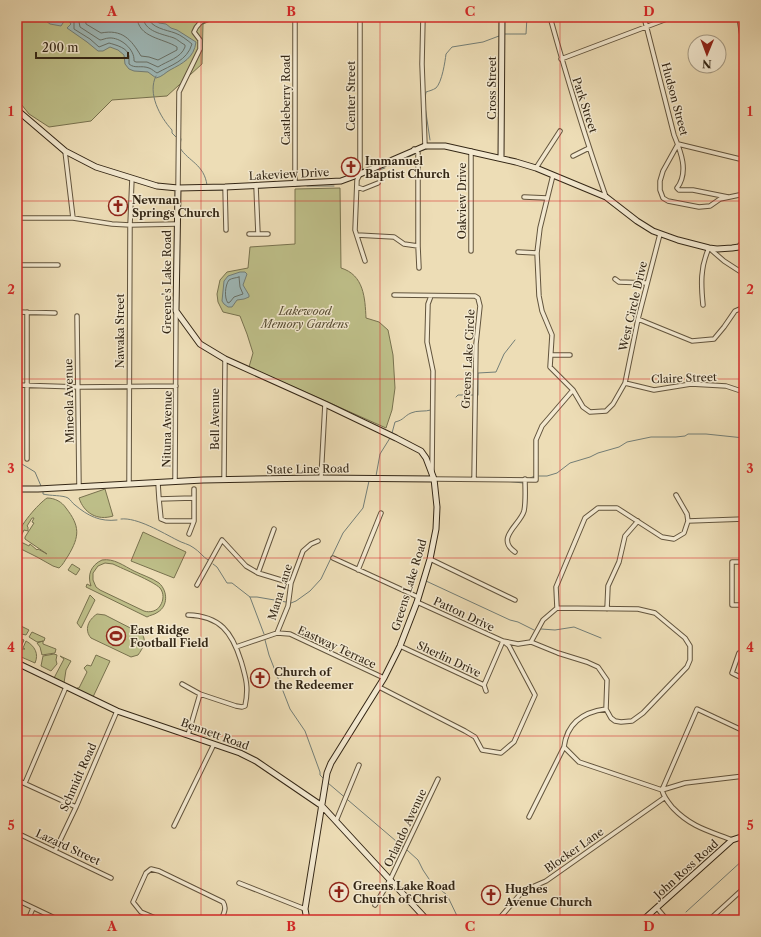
<svg xmlns="http://www.w3.org/2000/svg" width="761" height="937" font-family="'Libre Caslon Text',serif">
  <style>
    .green { fill: #bebf89; stroke: #78724f; fill-rule: evenodd }
    .water { fill: #9eb9b9; stroke: #737e77 }
    .lines { fill: none; stroke-linecap: round; stroke-linejoin: round }
    .shore { stroke: #687067; stroke-width: 1 }
    .stream { stroke: #737e77; stroke-width: 1 }
    .street-casing { stroke: #62543d; stroke-width: 5.5 }
    .secondary-casing { stroke: #332615; stroke-width: 7 }
    .street { stroke: #f3e9d0; stroke-width: 3.5 }
    .secondary { stroke: #f3e9d0; stroke-width: 5 }
    .grid { fill: none; stroke: #d62828; stroke-width: 1; stroke-opacity: 0.55 }
    .labels { text-anchor: middle; dominant-baseline: central; stroke-width: 3; stroke-linejoin: round; paint-order: stroke }
    .street-label { font-size: 11px; fill: #332615; stroke: #f3e9d0 }
    .poi-label { font-size: 11px; font-weight: bold; fill: #332615; stroke: #f3e9d0; text-anchor: start }
    .park-label { font-size: 11px; font-style: italic; fill: #564c32; stroke: #f3e9d0 }
    .neatline { fill: none; stroke: #d62828; stroke-width: 1.5 }
    .grid-label { font-size: 13px; text-anchor: middle; font-weight: bold; fill: #d62828 }
  </style>
  <rect width="100%" height="100%" fill="#edddb6"/>
  <filter id="stains"><feTurbulence type="fractalNoise" baseFrequency=".005" numOctaves="4"/><feColorMatrix values="0 0 0 0 .2 0 0 0 0 .09 0 0 0 0 .02 0 0 0 .5 -.17"/></filter>
  <radialGradient id="worn" r=".72"><stop offset=".6" stop-color="#630" stop-opacity="0"/><stop offset="1" stop-color="#630" stop-opacity=".3"/></radialGradient>
  <!-- green -->
  <path class="green" d="M17 17H220L203 24 202 64 167 96 112 100 91 121 49 127 29 114 17 99Z
    M340 188 341 268C364 275 365 298 366 318L379 322 388 330 393 355 395 388 392 410 386 428 249 367 253 353 247 334 240 316 223 312 218 302 217 294 220 280 227 272 248 268 250 247 295 244V189Z
    M105 489 113 516C97 521 84 513 79 498Z
    M47 498C55 498 62 502 66 508 80 526 80 536 68 556 65 560 63 565 59 568L53 566 37 557 17 547C17 543 17 540 17 537 19 526 38 504 47 498ZM32 518H34L32 522 34 523 25 537V539L47 554 38 549 37 550 30 544 29 546 23 543 19 542 18 536H21L24 530 28 531V527L27 526Z
    M143 532 186 552 174 578 131 561Z
    M102 560C114 558 124 566 134 571 142 575 152 578 159 583 168 591 168 606 158 612 154 615 150 615 147 617L86 587 87 584 91 586C87 575 91 565 102 560ZM105 563 113 564C123 569 153 581 160 588 164 593 164 600 160 606 157 611 150 613 144 611L100 590 96 587 93 580V573L98 566Z
    M72 564 80 569 76 575 68 570Z
    M90 595 95 600 81 628 77 623Z
    M97 614 105 615 142 634C147 641 143 648 138 655L131 657 91 638C84 630 88 620 97 614Z
    M17 624 29 630 26 635 17 633Z
    M32 632 45 638 44 641 37 642 29 637Z
    M17 638 24 640 21 647H19L20 648 17 655Z
    M26 641C35 646 39 654 35 663L19 656 22 649H25L23 648Z
    M43 641V644L56 649 55 653 42 655 40 647 37 643Z
    M54 654 57 655 56 660 57 664 51 671 41 666 43 656Z
    M96 655 110 661 93 697 76 689 77 688H79L87 672 84 668 87 665 91 666Z
    M60 656 71 661 66 670 64 683 54 678 64 659Z"/>
  <!-- water -->
  <path class="water" d="M49 17H151L159 23 166 24 171 28 177 30 196 42C194 58 183 63 170 70 166 72 162 77 156 78L148 72 134 71 129 69 125 64 124 55 118 50 110 47 103 51H98L87 42 67 28 71 24 68 20H65L61 26 50 24 46 21Z
    M240 272H245L247 274 243 285 249 295V297L244 299 237 300 232 307H228L224 304 222 301 224 281 228 276Z"/>
  <g class="lines">
    <!-- shore -->
    <path class="shore" d="M71 17 74 21V29L90 39 99 47 109 43C116 45 128 48 129 56 129 59 129 61 129 64 135 69 141 65 149 68 152 69 155 72 157 73 171 65 187 61 192 44 187 40 181 35 175 33 167 30 150 28 148 17
      M78 17 80 27 100 40C102 40 106 38 109 38 120 37 135 49 134 61L136 62H147L158 67C167 61 181 58 185 47V45C181 43 177 39 174 38 163 34 144 32 143 17
      M85 17 86 24 101 33C122 29 131 39 141 56L149 57 158 60 177 50V47C163 38 138 38 137 17
      M239 277 240 287 243 294 234 297 230 302 228 303C224 298 225 285 229 280 232 278 236 278 239 277Z"/>
    <!-- stream -->
    <path class="stream" d="M735 17 737 18
      M742 21 744 22
      M504 34H526L527 17
      M156 76C147 93 160 117 172 130V133L176 137
      M425 98 426 92C429 91 433 90 436 88 442 82 445 62 446 54L452 47 483 42 499 36
      M425 106 430 140
      M180 145 181 139
      M180 148C189 162 204 164 207 185
      M420 151 427 149
      M389 166 415 154
      M379 170 385 168
      M307 186H334
      M246 188H254
      M259 188 300 186
      M209 190H222
      M478 395V373L496 372 504 354 515 340
      M456 397 458 395H473
      M392 433 395 422C404 420 404 416 411 413 417 410 425 412 431 410
      M17 461 35 472 41 486
      M376 476 380 454 390 438
      M539 476H547L557 473 570 463 590 457 598 453 619 447 627 442 651 437H676L685 436 688 434H706L744 438
      M530 478 535 476
      M506 481 523 483
      M43 491V494C50 496 63 495 68 498 71 500 72 503 75 505 88 516 100 522 117 520
      M121 519C137 517 163 533 177 540 182 543 189 544 194 548 199 551 203 557 208 560
      M213 564 217 567 227 583H232L250 597 264 634
      M379 581 409 595
      M426 581 510 620 518 622 534 630
      M250 597H257L286 602
      M291 603 296 601 310 591 321 579 343 533 363 508 369 481
      M541 629 555 630 574 627 601 638
      M265 640 269 655 290 709 305 731 320 772V775L324 779
      M328 783 403 847
      M407 850 418 860 423 870 431 882 447 895 459 920
      M686 912 744 859"/>
    <defs>
      <path id="street" d="M360 17V174L357 180 355 230 365 261
        M423 17 422 64 425 146
        M550 17C567 78 585 137 606 197
        M644 17 674 135C681 152 689 172 677 188L679 190H693L728 197
        M739 17 744 49
        M561 59 672 17
        M678 144 663 171 660 181V190L663 198 668 201 699 207 710 206 720 199 744 194
        M678 144 744 160
        M414 149 418 153V246L419 268
        M65 151 73 218
        M471 151V251
        M573 156 589 148
        M536 168 560 131
        M553 175 540 228 537 253 539 296 542 311 552 335 550 367 573 390 583 407 590 412 606 411 613 404 625 383 638 319 660 234
        M295 184V17
        M256 186 258 234
        M225 187 226 230
        M357 187 363 189 378 183
        M178 188 179 92 200 49V40L194 32C197 24 202 21 209 17
        M524 197 547 198
        M17 218H73L112 224 130 225 177 224
        M249 234H268
        M357 235 394 237 404 244 418 246
        M518 252 537 253
        M17 265H58
        M615 279 619 282 647 283
        M394 295 475 296 478 298 480 306 476 344 474 479
        M431 296 428 304 427 342 433 371 432 473
        M703 305C701 285 700 267 709 248L724 261 744 274
        M17 312 55 313
        M77 316 79 487
        M638 319 692 341 714 339 724 327 735 311 742 308 744 309
        M551 355H570
        M625 383 654 390 691 384 726 386 744 392
        M17 385 78 387 176 386
        M27 459V312
        M321 478 325 404
        M434 479 536 480V440L542 426 573 390
        M224 480 225 359
        M175 482 176 313
        M158 483 159 499
        M129 484 130 225 132 178
        M193 498 159 499 161 519 166 521H194
        M688 521 744 519
        M189 534 194 521V489
        M515 552C495 538 520 525 524 511 526 501 525 489 525 479
        M333 558 418 597
        M430 559 515 600
        M744 562H732V605H744
        M358 570 381 513
        M258 573 274 529
        M197 585 222 540 246 566 258 573 291 583
        M557 608 556 587 585 518 598 508H617L662 537 674 539 684 533 688 521 687 514 676 495
        M607 609 608 586 619 562 625 536 638 521
        M277 633 288 606 291 583 303 551 311 544 318 541
        M503 641 518 644 531 642 543 620 557 608 638 609 655 613 685 638 690 646V660L687 667 643 713 632 721 621 722 615 721 611 718 606 709 607 680 598 667 587 662 558 653 531 642
        M400 646 484 685 486 691
        M236 647 277 633 290 634 384 678
        M739 653 732 673 744 679
        M182 684 200 694 236 706 242 707 245 706C249 688 246 678 241 661 232 632 220 616 188 615
        M484 685 503 641
        M379 687 465 731 475 737 482 750 501 753 514 742 535 695 509 646 503 641 417 602
        M188 735 200 694
        M564 747 579 762 662 790C664 798 668 802 673 808 691 827 709 831 732 840
        M17 780 76 807
        M25 783 66 687
        M662 790 697 709 744 731
        M662 790 685 783 744 776
        M529 817 564 747C567 723 583 712 606 709
        M336 821 359 765
        M174 826 214 744
        M17 833 111 878
        M55 851 76 807 117 711
        M239 883 305 909
        M17 900 59 920
        M375 905 390 880 438 779
        M657 908 667 920
        M28 920 33 908
        M160 920 141 912 133 902 146 873 151 869 159 871 223 902C227 908 224 913 221 920
        M498 920 523 891 546 881 664 798
        M709 920 744 888"/>
      <path id="secondary" d="M17 110 65 151 96 167 157 186 178 188 225 187 341 181 360 174 425 146H445L516 162 536 168 606 197 637 221 653 231 678 240 709 248 717 249 732 248 739 247 744 242
        M501 158 502 17
        M178 188 176 311 200 344 225 359 325 404 396 438 421 451 426 458 434 479 437 507 436 529 430 559 417 602 400 646 384 678 331 763 327 773 305 909 307 920
        M17 489H38L203 480 317 478 434 479
        M17 663 117 711 240 753 256 761 322 806 427 920
        M643 920 732 840 744 836"/>
    </defs>
    <!-- street casing -->
    <use href="#street" class="street-casing"/>
    <!-- secondary casing -->
    <use href="#secondary" class="secondary-casing"/>
    <!-- street -->
    <use href="#street" class="street"/>
    <!-- secondary -->
    <use href="#secondary" class="secondary"/>
  </g>
  <!-- grid -->
  <path class="grid" d="M201 17V920M380 17V920M560 17V920M17 201H744M17 379H744M17 558H744M17 736H744"/>
  <!-- icons -->
  <defs>
    <symbol id="church-ring" viewBox="-11 -11 22 22"><circle r="9.5" fill="#f3e9d0" stroke="#8f2418" stroke-width="1.5"/><path d="M-1.2-6h2.4v3.5h3.3v2.4h-3.3V6h-2.4V-.1h-3.3v-2.4h3.3Z" fill="#8f2418"/></symbol>
    <symbol id="stadium-ring" viewBox="-11 -11 22 22"><circle r="9.5" fill="#f3e9d0" stroke="#8f2418" stroke-width="1.5"/><path d="M0-5a6.5 5 0 1 0 0 10a6.5 5 0 1 0 0-10ZM-3.5-1.8h7v3.6h-7Z" fill="#8f2418"/></symbol>
  </defs>
  <g fill-rule="evenodd">
    <use href="#church-ring" x="340" y="156" width="22" height="22"/>
    <use href="#church-ring" x="107" y="195" width="22" height="22"/>
    <use href="#stadium-ring" x="105" y="625" width="22" height="22"/>
    <use href="#church-ring" x="249" y="667" width="22" height="22"/>
    <use href="#church-ring" x="328" y="881" width="22" height="22"/>
    <use href="#church-ring" x="480" y="884" width="22" height="22"/>
  </g>
  <g class="labels">
    <!-- street labels -->
    <g class="street-label">
      <text transform="translate(492 88) rotate(-90)">Cross Street</text>
      <text transform="translate(351 96) rotate(-90)">Center Street</text>
      <text transform="translate(675 99) rotate(75)">Hudson Street</text>
      <text transform="translate(286 100) rotate(-90)">Castleberry Road</text>
      <text transform="translate(585 105) rotate(72)">Park Street</text>
      <text transform="translate(289 174) rotate(-3)">Lakeview Drive</text>
      <text transform="translate(462 201) rotate(-90)">Oakview Drive</text>
      <text transform="translate(167 282) rotate(-90)">Greene's Lake Road</text>
      <text transform="translate(633 306) rotate(-77)">West Circle Drive</text>
      <text transform="translate(120 331) rotate(-90)">Nawaka Street</text>
      <text transform="translate(468 359) rotate(-87)">Greens Lake Circle</text>
      <text transform="translate(684 378) rotate(-2)">Claire Street</text>
      <text transform="translate(69 401) rotate(-91)">Mineola Avenue</text>
      <text transform="translate(215 419) rotate(-90)">Bell Avenue</text>
      <text transform="translate(167 429) rotate(-89)">Nituna Avenue</text>
      <text transform="translate(308 469) rotate(-1)">State Line Road</text>
      <text transform="translate(409 585) rotate(-73)">Greens Lake Road</text>
      <text transform="translate(280 592) rotate(-73)">Mana Lane</text>
      <text transform="translate(464 614) rotate(25)">Patton Drive</text>
      <text transform="translate(337 647) rotate(25)">Eastway Terrace</text>
      <text transform="translate(449 659) rotate(25)">Sherlin Drive</text>
      <text transform="translate(215 734) rotate(20)">Bennett Road</text>
      <text transform="translate(78 777) rotate(-66)">Schmidt Road</text>
      <text transform="translate(405 828) rotate(-65)">Orlando Avenue</text>
      <text transform="translate(68 847) rotate(25)">Lazard Street</text>
      <text transform="translate(574 850) rotate(-35)">Blocker Lane</text>
      <text transform="translate(686 869) rotate(-42)">John Ross Road</text>
    </g>
    <!-- poi labels -->
    <g class="poi-label">
      <text x="365" y="161">Immanuel<tspan x="365" dy="13">Baptist Church</tspan></text>
      <text x="132" y="200">Newnan<tspan x="132" dy="13">Springs Church</tspan></text>
      <text x="130" y="630">East Ridge<tspan x="130" dy="13">Football Field</tspan></text>
      <text x="274" y="672">Church of<tspan x="274" dy="13">the Redeemer</tspan></text>
      <text x="353" y="886">Greens Lake Road<tspan x="353" dy="13">Church of Christ</tspan></text>
      <text x="505" y="889">Hughes<tspan x="505" dy="13">Avenue Church</tspan></text>
    </g>
    <!-- park labels -->
    <g class="park-label">
      <text x="305" y="311">Lakewood<tspan x="305" dy="13">Memory Gardens</tspan></text>
    </g>
  </g>
  <!-- margin -->
  <rect width="761" height="937" fill="none" stroke="#edddb6" stroke-width="44"/>
  <!-- north arrow -->
  <g transform="translate(707 54) rotate(181)"><circle r="19" fill="#f3e9d0" stroke="#a69b85"/>
  <path d="M0-3L7 15L0 10L-7 15Z" fill="#8f2418"/>
  <text y="-6" font-size="11" font-weight="bold" text-anchor="middle" fill="#332615">N</text>
  </g>
  <!-- scale -->
  <path d="M36 52v6h92v-6" fill="none" stroke="#332615" stroke-width="2"/>
  <text x="42" y="52" font-size="12" fill="#332615" stroke="#f3e9d0" stroke-width="3" paint-order="stroke">200 m</text>
  <rect x="22" y="22" width="717" height="893" class="neatline"/>
  <g class="grid-label">
    <text x="112" y="16">A</text>
    <text x="291" y="16">B</text>
    <text x="470" y="16">C</text>
    <text x="649" y="16">D</text>
    <text x="11" y="116">1</text>
    <text x="750" y="116">1</text>
    <text x="11" y="294">2</text>
    <text x="750" y="294">2</text>
    <text x="11" y="473">3</text>
    <text x="750" y="473">3</text>
    <text x="11" y="652">4</text>
    <text x="750" y="652">4</text>
    <text x="11" y="830">5</text>
    <text x="750" y="830">5</text>
    <text x="112" y="931">A</text>
    <text x="291" y="931">B</text>
    <text x="470" y="931">C</text>
    <text x="649" y="931">D</text>
  </g>
  <rect width="100%" height="100%" filter="url(#stains)"/>
  <rect width="100%" height="100%" fill="url(#worn)"/>
</svg>
